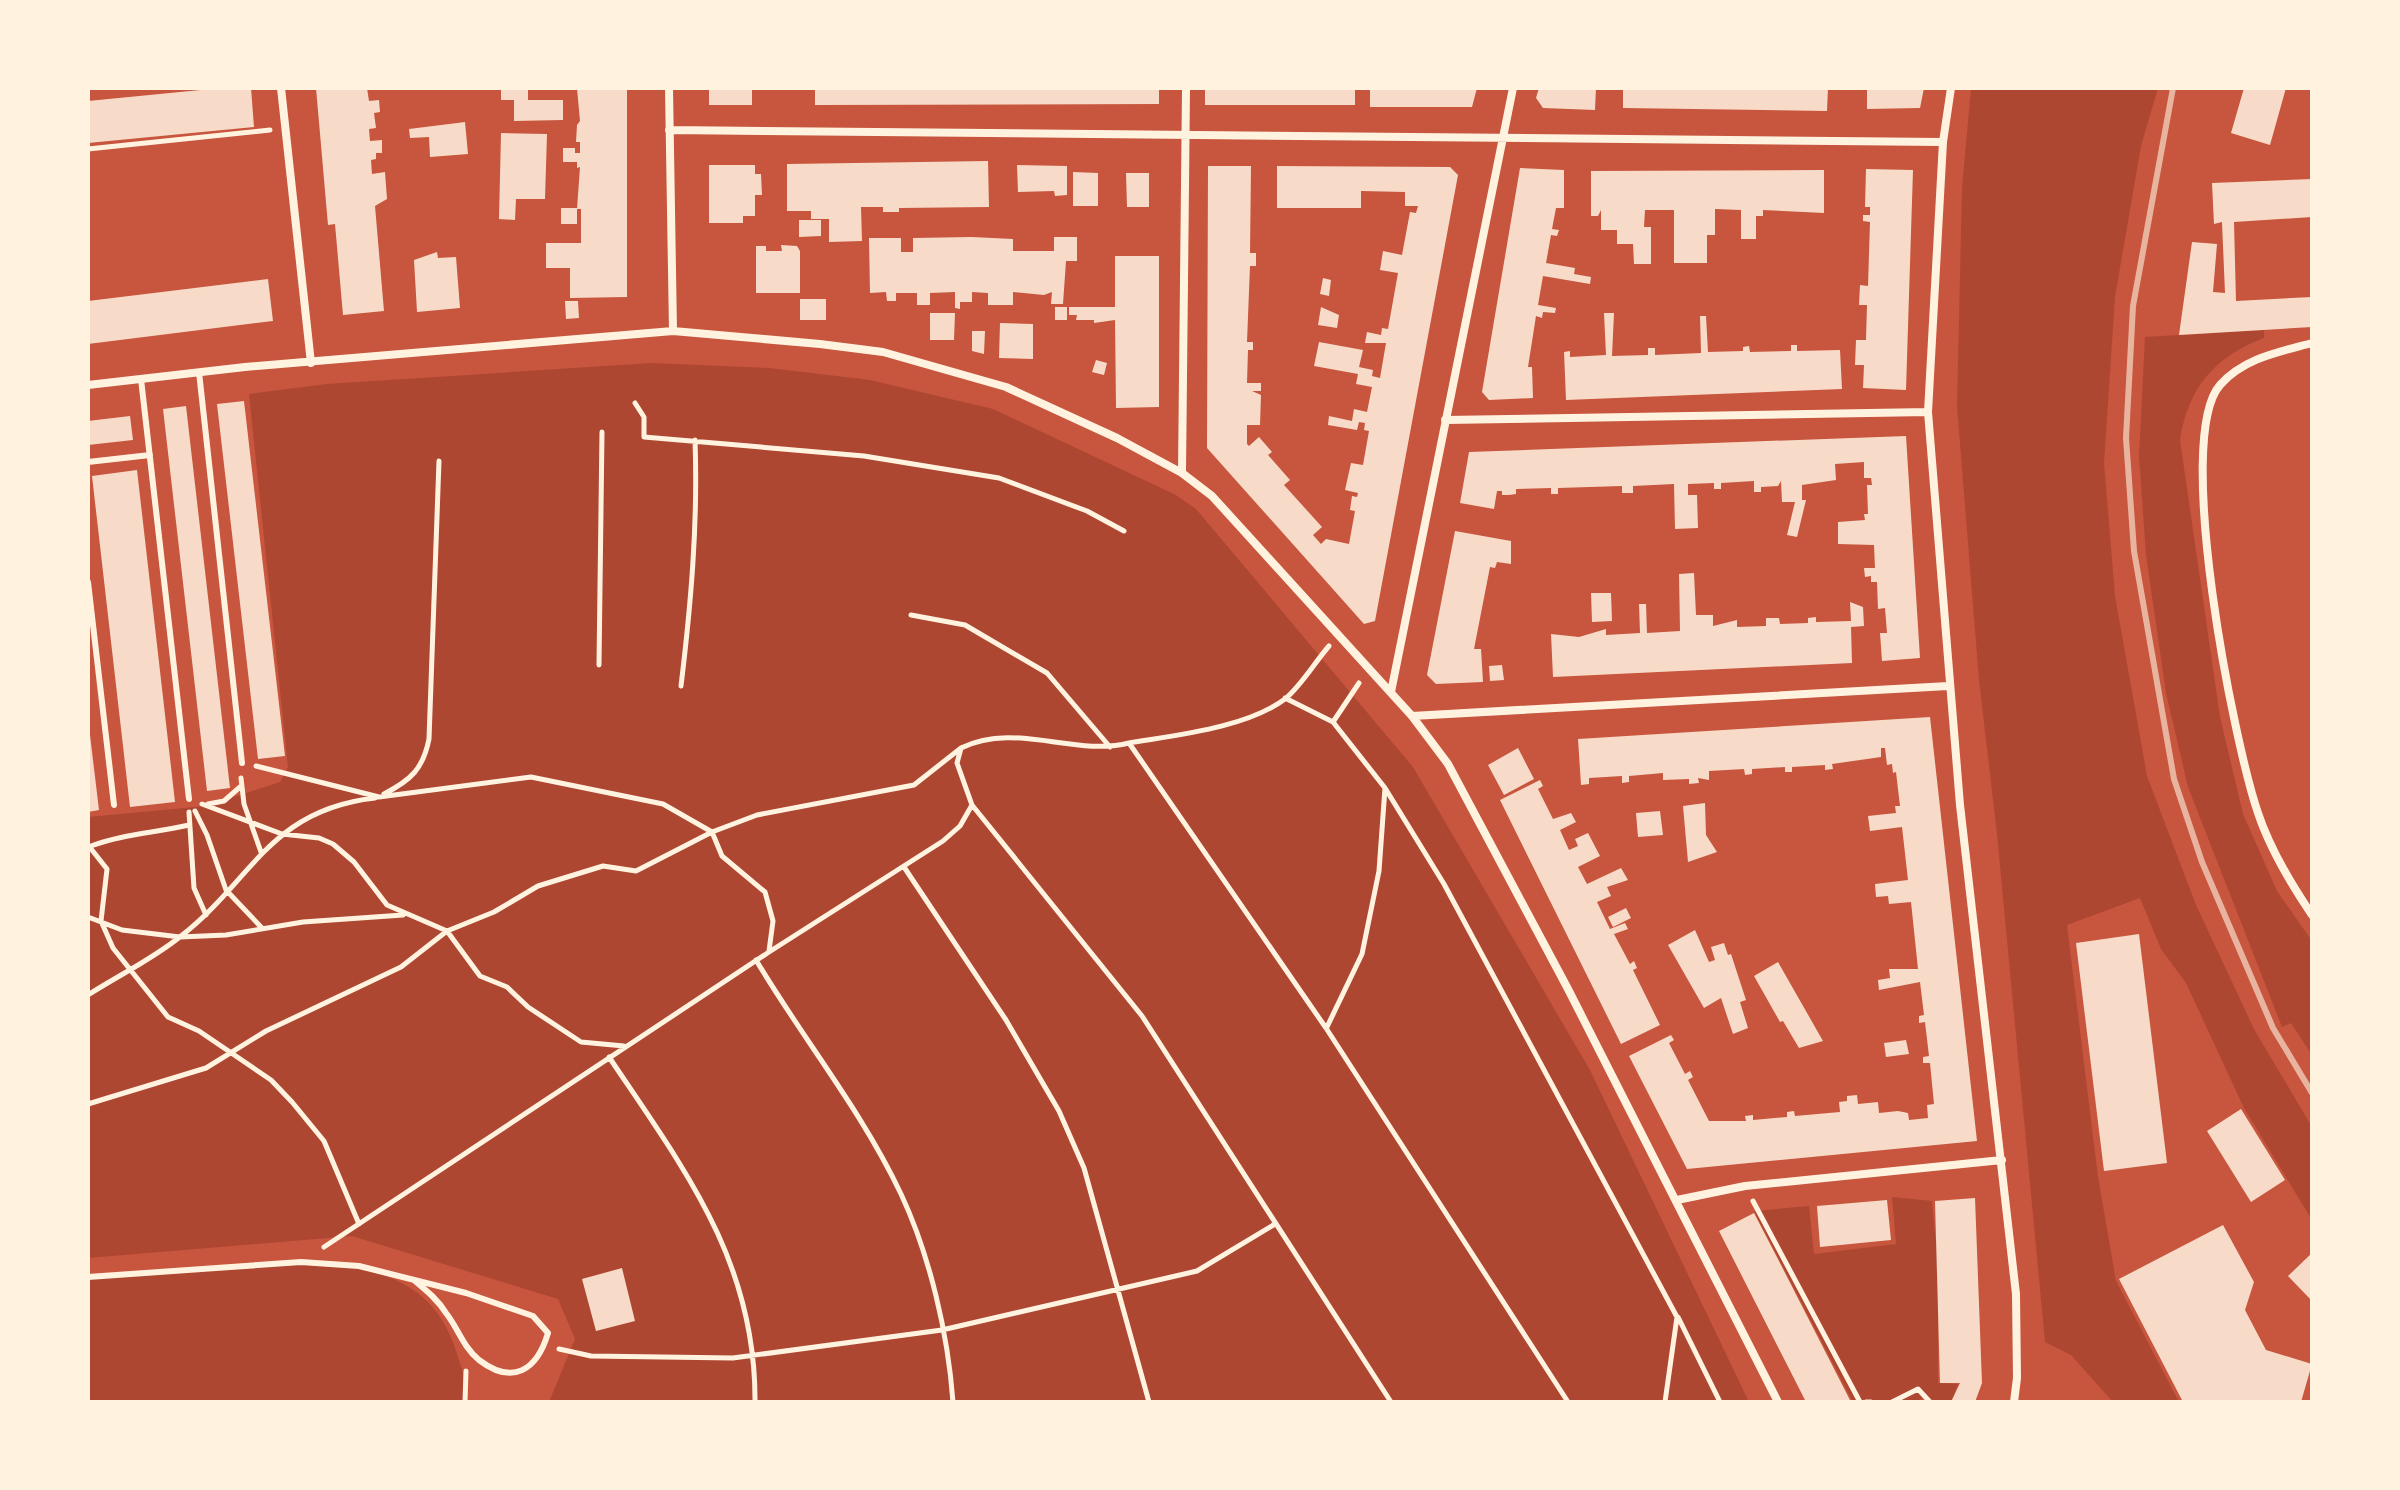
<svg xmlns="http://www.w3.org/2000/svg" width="2400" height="1490" font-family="'DejaVu Sans',sans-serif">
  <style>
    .green { fill: #ae4732 }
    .building { fill: #f7dbc8 }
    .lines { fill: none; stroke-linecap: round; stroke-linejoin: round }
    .path { stroke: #fff3e0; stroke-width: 5 }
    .service { stroke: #fff3e0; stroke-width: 6 }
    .minor { stroke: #fff3e0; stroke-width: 8 }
    .rail { stroke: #e9b49f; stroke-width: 6 }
  </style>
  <rect width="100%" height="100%" fill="#c8553d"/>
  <!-- green -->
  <path class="green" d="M1971 88H2158L2141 146 2115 297 2104 463 2115 596 2147 776 2196 905 2254 1029 2312 1127V1220L2244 1108 2186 983 2161 949 2140 898 2067 925 2098 1177 2116 1281 2179 1402H2113L2071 1355 2045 1342 1997 834 1979 680 1957 406 1962 188Z
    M2264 330V338C2215 356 2188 388 2180 440L2220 717 2243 814 2277 891 2312 941V1055L2291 1023 2282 1027 2188 787 2166 693 2146 555 2139 457 2145 337Z
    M651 363 769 368 870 380 993 409 1176 495 1196 509 1413 767 1590 1070 1749 1402H549L575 1339 558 1299 352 1236 88 1258V817L206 806 280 782 288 767 249 394 327 384Z
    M1892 1197 1932 1201 1938 1265V1383L1958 1384 1951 1402H1925L1923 1398 1915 1402H1853L1754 1211 1809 1206 1814 1254 1896 1244Z
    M301 1262C372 1267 434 1276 457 1354 462 1370 469 1385 466 1402H88V1277Z"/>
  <!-- building -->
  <path class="building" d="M221 88H251L254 127 88 143V101Z
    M316 88H367L369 101 379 100 380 112 374 113 376 128 369 129 370 141 382 140V153H376V159L371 160 372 174 385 172 387 199 375 206 384 311 343 315 335 224 328 225Z
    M501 88H528V100H563V120L514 121V100H501Z
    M577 88H627V297L570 298V268H546V243H581V209H577L580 167 577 168V162H563V148H575V153H580V142H576L577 125 580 121Z
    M709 88H752V105H709Z
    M815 88H1159V104L815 105Z
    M1205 88H1355V105H1205Z
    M1370 88H1477L1472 107H1370Z
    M1539 88H1596L1595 110 1543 108 1536 98Z
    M1623 88H1828L1827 111 1623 108Z
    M1867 88H1924L1920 108 1867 109Z
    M2244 88H2286L2270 145 2231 133Z
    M465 122 468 154 430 157 429 137 410 138 409 129Z
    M501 133 547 134 545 199H516L515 220 499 219Z
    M988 161 989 207 899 208V212H883V207H861L862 241 829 242V219H811V211H787V164Z
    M709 165H755V174H761L762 195H755V216H743V223H709Z
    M1017 165 1067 166V195L1055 196 1054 191 1018 192Z
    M1208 166H1251L1250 253H1256V266H1250L1247 342H1253V350H1248L1247 383H1261V391H1252L1261 395 1260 425H1247V444L1249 446 1259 437 1272 452 1268 455 1290 480 1284 485 1322 527 1313 535 1321 544 1326 539 1349 544 1355 511 1350 510 1352 496 1357 497 1358 493 1345 490 1351 463 1363 465 1369 431 1364 430 1365 423 1359 422 1357 430 1328 425 1329 416 1352 421 1354 409 1367 412 1372 387 1356 384 1358 374 1314 366 1319 342 1363 350 1359 367 1373 370 1372 376 1380 378 1386 343H1365L1367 332 1381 335 1382 328 1388 329 1398 273 1380 270 1383 251 1402 255 1410 212 1416 213 1418 206H1405V192L1361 191V208H1277V166L1450 167 1458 175 1375 621 1364 624 1207 448Z
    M1520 168 1564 170V208H1556L1552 229 1559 230 1557 236 1551 235 1546 263 1575 268 1574 274 1591 277 1590 284 1543 276 1538 305 1556 308 1555 313 1543 312 1542 318 1536 316 1528 367H1532L1533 398 1489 400 1482 392Z
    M1866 169 1913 170 1906 390 1863 388 1864 365H1855L1856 340H1866L1867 305H1859L1860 285 1868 286 1870 222 1863 221V215H1870V207H1865Z
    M1824 170V213L1763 210V216H1756V239H1741V210L1715 209V235H1707V263H1674V210H1645L1644 227H1651V264H1634L1633 244H1617V230H1601V210L1598 216H1591V171Z
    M1073 172 1098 173V206H1073Z
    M1126 173H1149V207H1127Z
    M2312 179V217L2234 222 2236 301 2312 297V327L2179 335 2192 242 2217 244 2213 292 2225 293 2222 222 2214 224 2212 183Z
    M561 208H577V224H561Z
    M799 220H821V236L799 237Z
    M972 237 1013 239V251H1054V237H1077V261H1066L1063 304H1051L1052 292 1044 295 1013 292V305H988V293L972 292V302H960V309L955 308V292L930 293V305H917V293H896V301H887L886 292 870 293 869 238H901V252H913V238Z
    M781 245 797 246 800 251V293H756V246H766V251H782Z
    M437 252 438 258 456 257 460 308 417 312 414 260Z
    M1115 256H1159V407L1116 408 1115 320 1094 323V320H1076L1077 315H1069V307H1115Z
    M1323 278 1331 280 1329 296 1320 294Z
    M268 279 273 321 88 344V301Z
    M800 299H826V320H800Z
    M565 301H578L579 318 566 319Z
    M1055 307H1067V320H1055Z
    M1321 307 1339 315 1337 328 1318 325Z
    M930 313H955L954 340H930Z
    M1604 313H1614L1612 356 1648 355V348H1655V355L1701 353 1700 316H1706L1708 352 1743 351V347L1749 346 1750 352 1791 351V345H1797V351L1840 350 1842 389 1566 400 1564 352 1570 351V357L1606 355Z
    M1000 323 1033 324V359L999 358Z
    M972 331H985L984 354 972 351Z
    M1096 360 1107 363 1104 375 1092 372Z
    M244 401 285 756 258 759 217 404Z
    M186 406 230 788 207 791 163 409Z
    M130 416 133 440 88 445V421Z
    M1906 436 1920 658 1882 661 1880 633H1887L1885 608 1878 609 1877 582H1871V576L1865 577 1864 568H1875L1874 545 1838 544V522L1865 520 1864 514H1868L1867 485H1872L1871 478H1864V462L1835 464 1836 480 1802 485V500H1806L1797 537 1787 535 1795 502H1782L1781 481 1778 486 1761 487V492H1754V481L1721 483V489H1714V483L1688 484V495H1697L1698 528 1675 529 1674 484 1633 486V493H1622V486L1558 488V494H1551V488L1516 489V494L1509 495H1502V491H1497L1494 509 1460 503 1469 452Z
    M137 470 175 802 130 807 92 476Z
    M1455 531 1511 541V564L1497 562 1495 568 1490 567 1474 649H1481L1483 682 1436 684 1427 675Z
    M1694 573 1696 615H1713V626L1737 620V627L1766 626V618H1779L1780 624 1808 623V618L1816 617V622L1851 621 1850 602 1863 607 1864 626 1851 627 1852 663 1553 677 1551 634 1579 637 1606 629V635L1640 633 1639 604H1646L1647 633 1680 631 1679 574Z
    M1591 593H1611L1612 621 1592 622Z
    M1502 665 1504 680 1490 681 1489 666Z
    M1930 717 1977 1141 1687 1169 1629 1056 1671 1035 1674 1040 1669 1043 1685 1074 1690 1071 1693 1077 1688 1080 1709 1121H1746L1745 1116 1753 1115V1120L1787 1117V1112L1794 1111 1795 1116 1840 1112 1839 1102 1847 1101V1096L1857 1095 1858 1104 1878 1102 1879 1113 1898 1111 1908 1113 1909 1120 1928 1118 1927 1105 1934 1104 1930 1063H1923V1057L1929 1056 1925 1022 1919 1023V1016L1924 1015 1920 982 1879 990 1878 980 1890 978 1889 969H1918L1911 902 1889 904 1888 896 1876 897 1875 884 1908 880 1902 827 1870 831 1868 816 1896 813 1895 806H1900L1896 772 1893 773 1892 764 1887 765 1885 748H1881V757L1832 764 1833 769 1825 770V765L1792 767V772H1785V767L1752 769V774L1745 775 1744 769 1709 771V780L1698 778 1699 783 1689 784V779L1663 780V773L1629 776V782L1622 783V776L1589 778V784L1581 785 1578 739Z
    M90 735 99 810 88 812V736Z
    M1518 748 1534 779 1504 795 1488 765Z
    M1540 780 1543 786 1538 789 1553 819 1571 813 1576 822 1560 830 1569 850 1578 846 1575 839 1588 833 1600 856 1578 867 1587 884 1621 868 1628 880 1607 887 1611 896 1597 902 1610 929 1625 923 1628 929 1614 934 1630 964 1634 961 1637 968 1633 970 1660 1025 1621 1044 1500 800Z
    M1705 803 1706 835 1717 852 1688 862 1683 806Z
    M1660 811 1663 835 1638 837 1636 813Z
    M1626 908 1631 918 1613 927 1608 917Z
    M1695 930 1709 962 1715 960 1711 947 1724 943 1728 955 1731 954 1746 1000 1740 1002 1748 1028 1733 1034 1721 998 1704 1008 1668 945Z
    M2139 934 2167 1163 2104 1171 2076 943Z
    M1778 962 1823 1041 1799 1048 1783 1021 1780 1022 1754 976Z
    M1906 1040 1909 1054 1886 1057 1884 1043Z
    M2241 1109 2285 1180 2251 1202 2207 1131Z
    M1975 1198 1982 1383 1975 1402H1951L1960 1383H1940L1935 1201Z
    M1887 1200 1891 1240 1820 1247 1817 1206Z
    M1754 1213 1781 1265 1851 1402H1806L1719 1231Z
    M2223 1225 2254 1282 2245 1310 2266 1350 2312 1364 2301 1402H2183L2119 1279Z
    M2312 1253V1301L2288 1276Z
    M622 1268 635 1321 596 1331 582 1279Z"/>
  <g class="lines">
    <!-- path -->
    <path class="path" d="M88 149 270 130
      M635 403 644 417V437L864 456 999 478 1087 511 1124 531
      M911 615 965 625 1047 673 1110 747
      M1329 646C1315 662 1301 686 1285 699 1246 728 1176 735 1129 743L1326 1028 1568 1402
      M599 665 602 432
      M681 686C691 603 698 524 695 440
      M1285 698 1333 722 1385 788 1379 871 1362 954 1327 1027
      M1333 722 1359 683
      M256 766 379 797 531 777 663 804 712 832 722 856 765 892 773 921 769 951
      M241 778 244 804 261 852
      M1385 788 1444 884 1677 1317 1665 1402
      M384 794C411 780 423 769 429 739L439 461
      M202 804 282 834 319 838 333 844 354 862 387 905 447 931 480 976 507 987 528 1007 581 1042 624 1046
      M208 804 224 801 240 787
      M972 805 1142 1016 1391 1402
      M195 811 207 835 226 890 261 927
      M189 812 194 888 206 915
      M88 845 107 869 101 921 113 948 168 1017 199 1031 271 1080 292 1102 324 1141 359 1224
      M91 846C123 834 155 833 189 825
      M904 867 1006 1020 1059 1111 1084 1168 1149 1402
      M88 917 122 930 180 937 226 935 303 922 403 915
      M756 960C803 1039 862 1111 901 1194 930 1256 948 1334 953 1402
      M88 995C119 975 153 959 181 936 252 881 269 810 375 798
      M609 1057C684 1169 756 1261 755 1402
      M88 1104 206 1068 266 1031 401 967 447 931 494 912 538 886 603 866 636 871 712 832 757 815 914 785 961 748
      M1753 1201 1860 1402
      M324 1247 769 952 943 841 960 826 972 805 957 763 961 748C1015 721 1074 757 1129 743
      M1678 1317 1720 1402
      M559 1349 591 1356 733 1358 942 1330 1197 1271 1275 1224
      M465 1402 466 1371
      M1866 1402H1871
      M1892 1402 1918 1389 1930 1402"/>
    <!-- service -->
    <path class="service" d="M199 372 242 763
      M141 379 189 799
      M88 462 150 455
      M88 582 114 805
      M88 1277 301 1262 359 1266 466 1293 533 1316 548 1333C537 1370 513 1386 479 1360 463 1347 458 1328 446 1313 438 1300 427 1291 415 1281"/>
    <!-- minor -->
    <path class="minor" d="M281 88 311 363
      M669 88 673 331
      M1951 88 1943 142 1928 412 1960 805 2016 1294 2017 1378 2014 1402
      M669 130 1943 142
      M2312 343C2279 352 2244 358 2220 385 2173 439 2234 743 2258 813 2270 849 2291 884 2312 915
      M88 385 245 367 673 331 820 344 883 352 1006 387 1117 438 1182 473 1212 496 1412 716 1448 764 1568 989 1778 1402
      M1445 420 1928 412
      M1182 473 1186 88
      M1391 692 1513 88
      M1412 716 1948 686
      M1677 1200 1745 1186 2002 1160"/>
    <!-- rail -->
    <path class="rail" d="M2173 88 2133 306 2126 438 2134 551 2174 779 2202 862 2273 1028 2312 1093"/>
  </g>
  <!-- border -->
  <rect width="2400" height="1490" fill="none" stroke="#fff3e0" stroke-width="180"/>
</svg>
